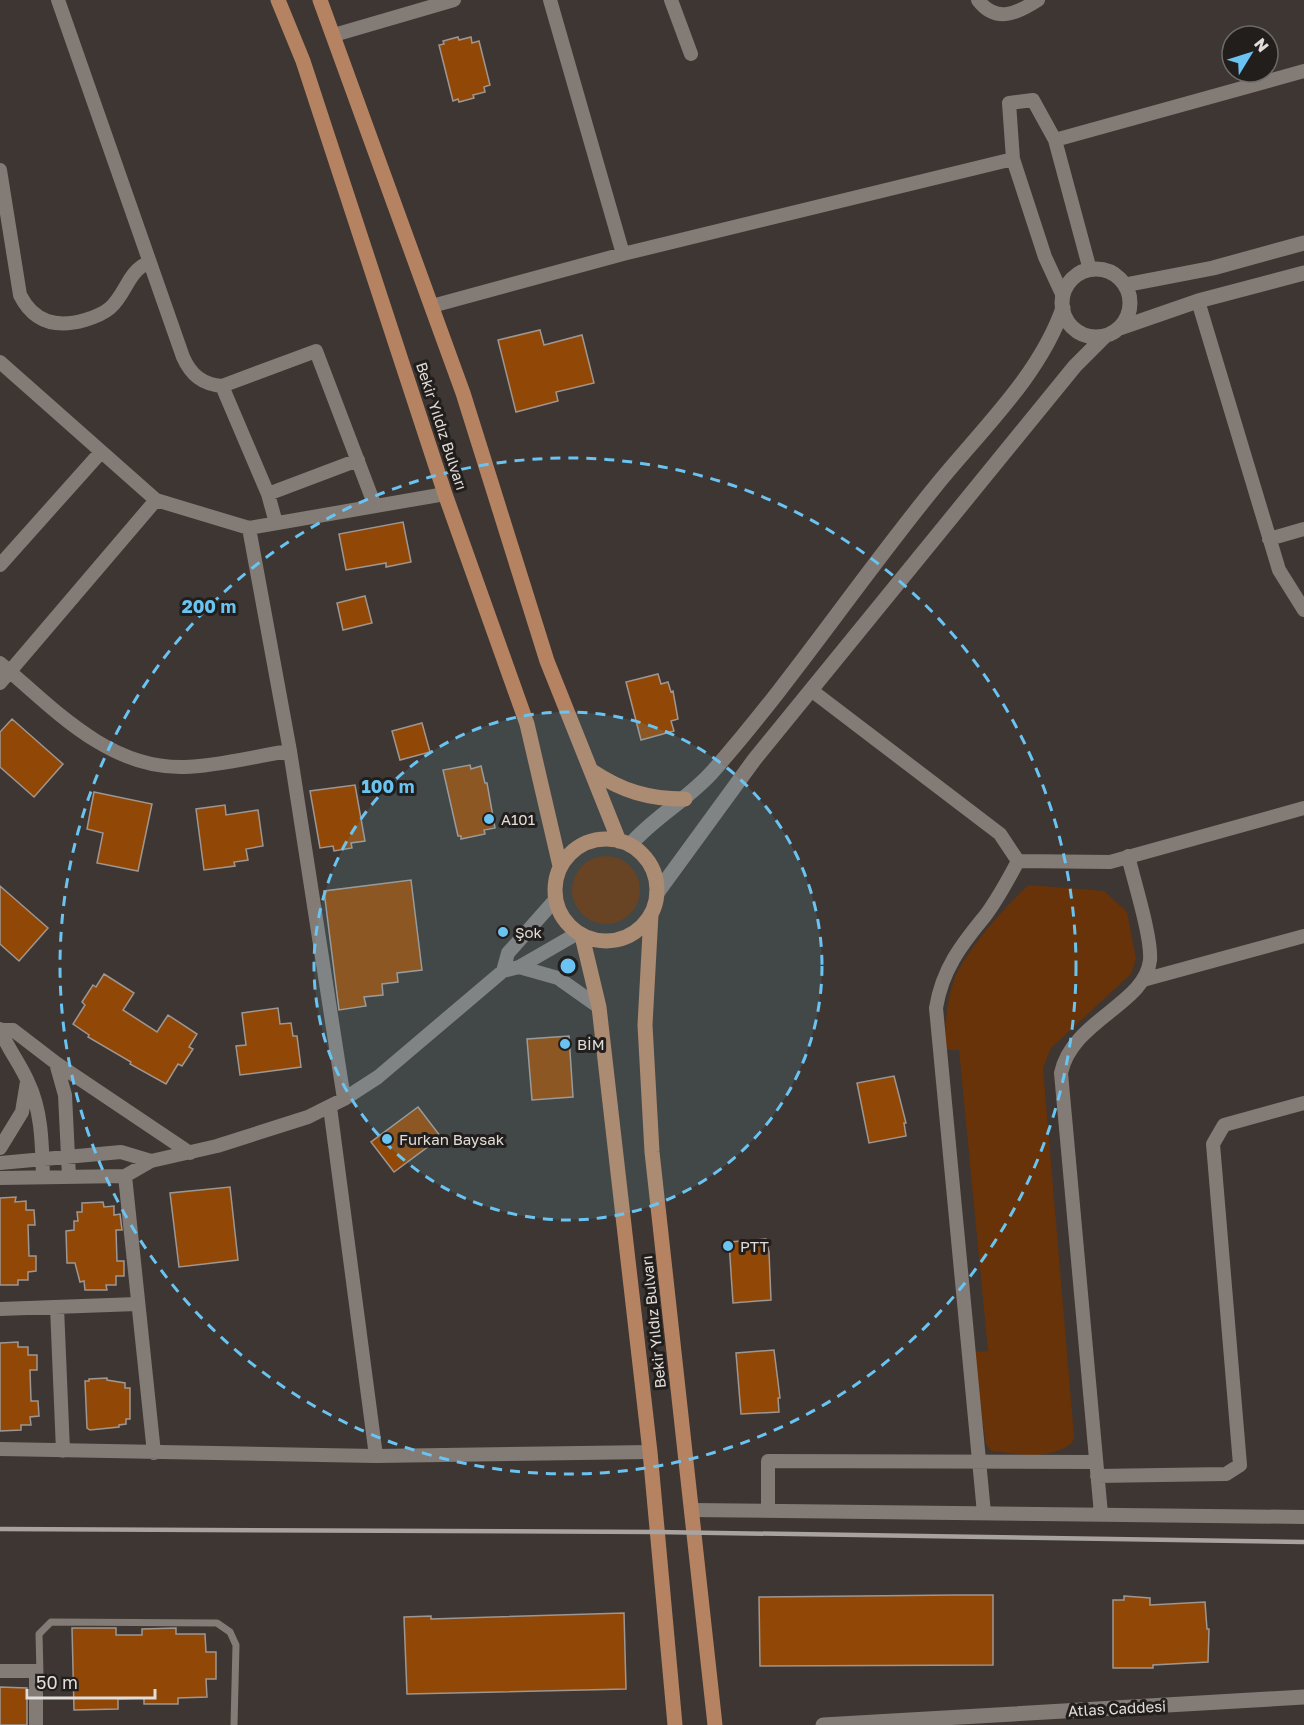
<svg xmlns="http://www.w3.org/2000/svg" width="1304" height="1725" font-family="'Golos Text',sans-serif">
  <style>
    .green { fill: #683308 }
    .building { fill: #914806; stroke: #9f9691; stroke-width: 1.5 }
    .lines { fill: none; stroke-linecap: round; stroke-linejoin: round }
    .lane { stroke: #837b76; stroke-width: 7 }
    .street { stroke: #837b76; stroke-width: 14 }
    .secondary { stroke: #837b76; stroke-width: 15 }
    .primary { stroke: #b58362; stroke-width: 15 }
    .rail { stroke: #a9a3a0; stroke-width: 4.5 }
    .ring { fill: none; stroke: #6ac3f1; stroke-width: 3; stroke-dasharray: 10 8 }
    .poi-dot { fill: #6ac3f1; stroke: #211e1c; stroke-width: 2 }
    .labels { text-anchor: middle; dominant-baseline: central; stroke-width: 6; stroke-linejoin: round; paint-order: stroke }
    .street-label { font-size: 15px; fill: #e2ddda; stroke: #211e1c }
    .poi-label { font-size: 15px; fill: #e2ddda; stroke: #211e1c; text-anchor: start }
    .centre { fill: #6ac3f1; stroke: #211e1c; stroke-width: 3 }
    .ring-label { font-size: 18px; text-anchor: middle; font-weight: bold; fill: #6ac3f1; stroke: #211e1c; stroke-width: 6; stroke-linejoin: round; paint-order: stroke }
  </style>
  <rect width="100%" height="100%" fill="#3d3632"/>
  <!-- green -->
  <path class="green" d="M572 890a34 34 0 1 1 68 0a34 34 0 1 1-68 0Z
    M1029 885 1104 891 1127 912 1136 959 1131 974 1051 1048 1043 1068 1074 1436 1072 1443C1049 1461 1019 1454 991 1451L986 1444 973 1352 988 1351 959 1050H945C945 1026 946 1003 954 980 964 953 1007 903 1029 885Z"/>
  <!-- building -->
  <path class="building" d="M458 37 459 40 471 37 472 43 479 41 490 85 484 87 485 92 473 95 474 98 459 102 458 99 453 101 439 45 444 44 443 41Z
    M540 330 544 345 582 335 594 383 556 392 558 401 516 412 498 340Z
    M403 522 411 562 386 567V563L346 570 339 534Z
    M365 596 372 623 343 630 337 603Z
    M658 674 661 684 668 682 671 692 673 691 678 719 671 721 674 731 641 740 626 682Z
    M12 719 63 764 34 797 0 767V732Z
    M422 723 430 752 400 760 392 731Z
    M470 765 471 769 481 766 485 783H487L495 828 484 830 485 834 461 839V836H458L443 770Z
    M355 785 365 841 351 843 352 848 334 851 333 846 320 848 310 791Z
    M94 792 152 804 138 871 97 863 103 833 87 829Z
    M225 805 226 815 258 810 263 846 246 849 248 860 234 862 235 866 204 870 196 809Z
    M411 880 422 970 397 973 398 982 382 984 383 995 364 997 366 1006 339 1010 324 891Z
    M0 886 48 928 19 961 0 944Z
    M104 974 134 993 123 1010 157 1032 168 1015 197 1034 189 1047 193 1049 182 1066 178 1064 166 1084 130 1064 131 1062 88 1037 89 1035 73 1024 85 1005 82 1002 93 985 96 987Z
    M278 1008 280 1024 291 1023 293 1036H297L301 1067 240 1075 236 1046 246 1045 242 1013Z
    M569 1036 573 1097 532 1100 527 1039Z
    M894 1076 906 1123H904L906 1136 869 1143 857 1083Z
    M418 1107 441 1137 394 1172 371 1142Z
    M230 1187 238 1260 179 1267 170 1193Z
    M16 1197 15 1202 26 1201V1210H34L35 1225H28L29 1256H36V1271L28 1272V1280H18V1285H0V1198Z
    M103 1202 104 1207 114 1206V1215L120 1214 122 1230H116L117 1261H124V1276H116V1285H106L107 1290H85L84 1281 80 1282 75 1263H67L66 1231 74 1230V1221H78L77 1212H82V1203Z
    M766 1239 769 1252 771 1300 733 1303 729 1242Z
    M18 1342V1347H28V1355H37V1370H30L31 1401H38L39 1416 30 1417 31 1425H21V1430L0 1431V1343Z
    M774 1350 780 1398H778L779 1412 741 1414 736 1353Z
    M107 1378V1380L125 1383V1388H130V1419H126V1424L119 1425V1427L90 1430 87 1428 85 1381H89V1379Z
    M957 1595H993V1665L760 1666 759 1597Z
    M1124 1596 1150 1598V1605L1205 1602 1207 1629H1209L1208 1662 1153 1665V1668H1113V1600H1124Z
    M624 1613 626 1689 407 1694 404 1617 431 1616V1619Z
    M72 1628H116V1635H142V1629L176 1628V1634H205L206 1652H216V1679H206L207 1697 178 1698V1704H144V1698L118 1699V1709L74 1710Z
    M0 1687 27 1688V1725H0Z"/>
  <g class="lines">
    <!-- lane -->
    <path class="lane" d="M40 1674 39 1634 51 1622 217 1623 230 1632 236 1645 234 1725"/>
    <!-- street -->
    <path class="street" d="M58 0 183 357C191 375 202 384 222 386L268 494 276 523
      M550 0 623 254
      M671 0 691 54
      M978 0C996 24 1018 13 1038 0
      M334 35 454 0
      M1055 140 1304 71
      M0 170 20 295C34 323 57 328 85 320 95 317 103 314 110 308 126 294 128 271 148 263
      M1063 296 1045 257 1013 159 1009 103 1033 100 1055 140 1090 270
      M1198 301 1279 570 1304 610
      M432 306 623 254 1013 159
      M0 362 156 500 249 528 445 494
      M222 386 316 351 375 506
      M268 494 358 460
      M249 528 290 751 344 1099
      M1269 539 1304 529
      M0 565 101 452
      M0 663C53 708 108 769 184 767 219 766 255 756 290 751
      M0 683 156 500
      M811 690 1000 834 1018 861
      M1018 861 1110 862 1304 808
      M519 967 558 978 599 1007
      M503 971 508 953 555 900
      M1143 980 1304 936
      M0 1029C7 1048 20 1063 28 1082 42 1111 42 1145 43 1177
      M1 1030H13L56 1063 190 1153
      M56 1063 65 1095 69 1177
      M330 1107 376 1456
      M0 1148 22 1112 27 1082
      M0 1163 121 1152 151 1161
      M125 1176 154 1453
      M0 1178 125 1176 151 1161 217 1146 308 1117 344 1099 378 1077 503 971 519 967 578 933
      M57 1307 63 1451
      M0 1309 137 1304
      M0 1449 376 1456 650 1452
      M1097 1476 1226 1474 1240 1465 1213 1144 1224 1125 1304 1103
      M691 1510 1304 1517
      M768 1511V1461L1096 1462
      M984 1513 936 1008C942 970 961 945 985 916 998 899 1008 880 1018 861
      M1101 1514 1061 1073C1072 1020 1146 1004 1150 960 1152 938 1134 881 1128 856
      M0 1671H36V1725"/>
    <!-- secondary -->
    <path class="secondary" d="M1062 303a34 34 0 1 1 68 0a34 34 0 1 1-68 0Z
      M1125 285 1213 268 1304 243
      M1120 328 1198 301 1304 273
      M630 845C655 816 689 799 714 770 793 680 859 580 935 487 980 431 1039 377 1063 308
      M657 893 754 760 1075 366 1105 336
      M823 1725 1304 1697"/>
    <!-- primary -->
    <path class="primary" d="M278 0 303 61 445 494 527 724 560 866
      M320 0 463 393 547 661 619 841
      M592 771C622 791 648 799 685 799
      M555 890a51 51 0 1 1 102 0a51 51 0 1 1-102 0Z
      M651 914 645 1025 652 1152 715 1725
      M582 936 599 1007 650 1452 675 1725"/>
    <!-- rail -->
    <path class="rail" d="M0 1529 657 1532 1304 1542"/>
  </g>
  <!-- distance rings -->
  <circle cx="568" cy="966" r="254" fill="#6ac3f1" fill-opacity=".12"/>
  <g class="ring">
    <circle cx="568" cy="966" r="254"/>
    <circle cx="568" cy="966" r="508"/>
  </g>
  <!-- markers -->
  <g class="poi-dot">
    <circle cx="489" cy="819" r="6"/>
    <circle cx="503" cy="932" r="6"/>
    <circle cx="565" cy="1044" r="6"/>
    <circle cx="387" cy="1139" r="6"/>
    <circle cx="728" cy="1246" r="6"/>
  </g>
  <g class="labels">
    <!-- street labels -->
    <g class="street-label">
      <text transform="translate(442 426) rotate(72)">Bekir Yıldız Bulvarı</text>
      <text transform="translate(653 1322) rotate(-96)">Bekir Yıldız Bulvarı</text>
      <text transform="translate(1117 1708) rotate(-3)">Atlas Caddesi</text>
    </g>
    <!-- poi labels -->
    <g class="poi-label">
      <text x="501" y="819">A101</text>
      <text x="515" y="932">Şok</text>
      <text x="577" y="1044">BİM</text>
      <text x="399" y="1139">Furkan Baysak</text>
      <text x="740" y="1246">PTT</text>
    </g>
  </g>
  <circle cx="568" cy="966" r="9" class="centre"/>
  <g class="ring-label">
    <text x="209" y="613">200 m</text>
    <text x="388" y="793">100 m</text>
  </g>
  <!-- north arrow -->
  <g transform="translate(1250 54) rotate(52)"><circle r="28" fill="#211e1c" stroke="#6e6a68" stroke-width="1.5"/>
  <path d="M0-4.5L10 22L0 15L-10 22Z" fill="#6ac3f1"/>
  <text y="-9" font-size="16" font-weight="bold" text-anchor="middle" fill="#e2ddda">N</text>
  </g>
  <!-- scale -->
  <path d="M27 1689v9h128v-9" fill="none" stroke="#e2ddda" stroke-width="3"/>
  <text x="36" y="1689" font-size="18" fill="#e2ddda" stroke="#211e1c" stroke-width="4.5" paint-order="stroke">50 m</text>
</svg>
